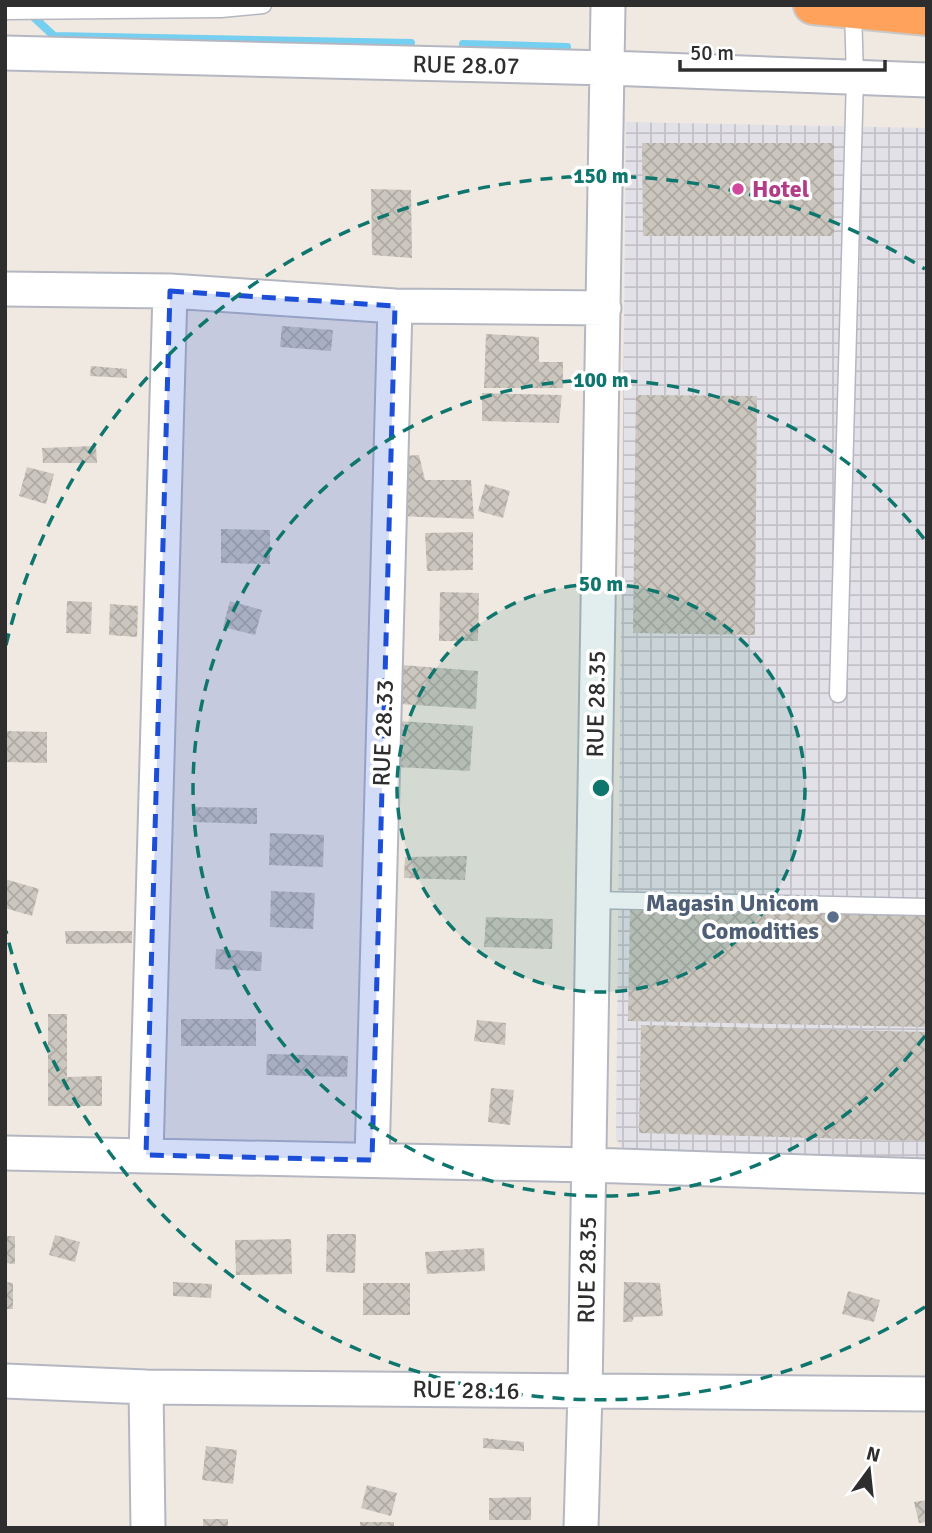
<svg xmlns="http://www.w3.org/2000/svg" width="932" height="1533" font-family="Signika,sans-serif">
  <style>
    .industrial { fill: url(#industrial-grid) }
    .lines { fill: none; stroke-linecap: round; stroke-linejoin: round }
    .stream { stroke: #75cff0; stroke-width: 8 }
    .building { fill: url(#building-cross-hatch) }
    .lane-casing { stroke: #b4b7c1; stroke-width: 19 }
    .street-casing { stroke: #b4b7c1; stroke-width: 37 }
    .highway-casing { stroke: #c9c9c9; stroke-width: 42 }
    .lane { stroke: #fff; stroke-width: 16 }
    .street { stroke: #fff; stroke-width: 33 }
    .highway { stroke: #ffa35c; stroke-width: 38 }
    .marked { fill: #1d4ed8; fill-opacity: 0.2; stroke: #1d4ed8; stroke-width: 5; stroke-dasharray: 14 9; stroke-linejoin: round }
    .ring { fill: none; stroke: #0f766e; stroke-width: 3.5; stroke-dasharray: 12 9 }
    .hotel-dot { fill: #d1479c; stroke: #fff; stroke-width: 2.5 }
    .service-dot { fill: #5c6f8a; stroke: #fff; stroke-width: 2.5 }
    .labels { text-anchor: middle; dominant-baseline: central; stroke-width: 7; stroke-linejoin: round; paint-order: stroke }
    .street-label { font-size: 24px; fill: #2e2e2e; stroke: #fff }
    .hotel-label { font-size: 24px; font-weight: bold; fill: #b23c85; stroke: #fff; text-anchor: start }
    .service-label { font-size: 24px; font-weight: bold; fill: #4e5e75; stroke: #fff; text-anchor: end }
    .centre { fill: #0f766e; stroke: #fff; stroke-width: 3.5 }
    .ring-label { font-size: 21px; text-anchor: middle; font-weight: bold; fill: #0f766e; stroke: #fff; stroke-width: 7; stroke-linejoin: round; paint-order: stroke }
  </style>
  <defs>
    <pattern id="industrial-grid" width="8" height="8" patternUnits="userSpaceOnUse" patternTransform="scale(1.75)"><rect width="8" height="8" fill="#e3e1e8"/><path d="M0 4h8M4 0v8" fill="none" stroke="#c3c1c7"/></pattern>
    <pattern id="building-cross-hatch" width="8" height="8" patternUnits="userSpaceOnUse" patternTransform="scale(1.75)"><rect width="8" height="8" fill="#cbc7bf"/><path d="M0 0l8 8M0 8l8-8" fill="none" stroke="#afaba4"/></pattern>
  </defs>
  <rect width="100%" height="100%" fill="#efe9e1"/>
  <!-- industrial -->
  <path class="industrial" d="M626 122 927 128V1158L627 1153 616 1139Z"/>
  <g class="lines">
    <!-- stream -->
    <path class="stream" d="M27 11 54 36 411 43
      M463 44 567 47"/>
  </g>
  <!-- building -->
  <path class="building" d="M642 143H834V236H643Z
    M371 189 411 190 412 258 372 255Z
    M282 326 333 330 331 351 280 347Z
    M486 334 539 337V362H563V388H484Z
    M91 366 127 369V378L90 376Z
    M482 393 562 395 559 423 482 421Z
    M636 395 757 396 755 635 633 633Z
    M96 446 97 463H43L42 448Z
    M419 455 425 480H471L474 519 396 516 399 456Z
    M27 467 54 474 46 504 19 496Z
    M485 484 510 491 503 518 478 511Z
    M221 529 270 530V564L221 563Z
    M473 532V570L427 571 425 533Z
    M440 592 479 593 478 641H439Z
    M67 601 92 602 91 634 66 633Z
    M230 601 262 610 255 635 223 627Z
    M110 604 138 606 137 637 109 635Z
    M402 665 478 671 476 709 400 704Z
    M400 721 473 726 470 771 397 767Z
    M5 731 47 732V763L5 762Z
    M193 807 257 808V824L193 822Z
    M270 833 324 835 323 867 269 865Z
    M467 856 465 880 404 878 405 857Z
    M5 879 39 889 32 916 5 908Z
    M271 891 315 893 313 929 270 927Z
    M630 907 927 914 925 1027 628 1021Z
    M486 917 553 919 552 949 484 947Z
    M65 931H132V943L66 944Z
    M216 949 262 952 261 971 215 969Z
    M48 1014H67V1077L102 1076V1106H48Z
    M181 1019H256V1046H181Z
    M477 1020 506 1023 505 1045 474 1041Z
    M641 1025 927 1032V1141L639 1133Z
    M267 1054 348 1056 347 1077 266 1075Z
    M491 1088 514 1090 510 1125 488 1122Z
    M327 1234H356L355 1273 326 1272Z
    M55 1235 80 1242 75 1262 49 1255Z
    M5 1236H15V1264L5 1263Z
    M291 1239 292 1274 236 1275 235 1240Z
    M484 1248 485 1271 427 1274 425 1252Z
    M5 1282 13 1283V1309H5Z
    M173 1282 212 1284 211 1298 173 1296Z
    M624 1282 660 1283 663 1316 634 1317 632 1322H623Z
    M363 1283H410V1315H363Z
    M848 1291 880 1300 874 1322 842 1314Z
    M483 1438 524 1442V1451L483 1448Z
    M206 1446 237 1450 233 1484 202 1480Z
    M367 1485 397 1493 391 1516 361 1508Z
    M531 1497V1520H489V1498Z
    M927 1500V1522L919 1523 914 1502Z
    M203 1519H228V1528H203Z
    M360 1522H394V1528H360Z"/>
  <g class="lines">
    <defs>
      <path id="lane" d="M5 11 221 9 263 5
        M838 694 855 77 853 10
        M592 900 927 907"/>
      <path id="street" d="M5 53 608 68 927 80
        M5 289 170 291 395 306 604 308
        M5 1153 589 1165 927 1176
        M146 1155 170 291
        M372 1160 395 306
        M5 1381 146 1387 927 1394
        M146 1387 148 1528
        M581 1528 585 1392 608 5"/>
      <path id="highway" d="M813 5 927 16"/>
    </defs>
    <!-- lane casing -->
    <use href="#lane" class="lane-casing"/>
    <!-- street casing -->
    <use href="#street" class="street-casing"/>
    <!-- highway casing -->
    <use href="#highway" class="highway-casing"/>
    <!-- lane -->
    <use href="#lane" class="lane"/>
    <!-- street -->
    <use href="#street" class="street"/>
    <!-- highway -->
    <use href="#highway" class="highway"/>
  </g>
  <!-- marked area -->
  <path class="marked" d="M170 291 395 306 372 1160 146 1155Z"/>
  <!-- distance rings -->
  <circle cx="601" cy="788" r="204" fill="#0f766e" fill-opacity=".12"/>
  <g class="ring">
    <circle cx="601" cy="788" r="204"/>
    <path d="M925 1036A408 408 0 1 1 925 540"/>
    <path d="M925 1307A612 612 0 0 1 6 931M6 645A612 612 0 0 1 925 269"/>
  </g>
  <!-- markers -->
  <circle class="hotel-dot" cx="738" cy="189" r="7"/>
  <circle class="service-dot" cx="833" cy="917" r="7"/>
  <g class="labels">
    <!-- street labels -->
    <g class="street-label">
      <text transform="translate(466 65) rotate(1)">RUE 28.07</text>
      <text transform="translate(596 704) rotate(-89)">RUE 28.35</text>
      <text transform="translate(383 733) rotate(-88)">RUE 28.33</text>
      <text transform="translate(587 1270) rotate(-89)">RUE 28.35</text>
      <text transform="translate(466 1390) rotate(1)">RUE 28.16</text>
    </g>
    <!-- hotel labels -->
    <g class="hotel-label">
      <text x="752" y="189">Hotel</text>
    </g>
    <!-- service labels -->
    <g class="service-label">
      <text x="819" y="903">Magasin Unicom<tspan x="819" dy="28">Comodities</tspan></text>
    </g>
  </g>
  <circle cx="601" cy="788" r="10" class="centre"/>
  <g class="ring-label">
    <text x="601" y="183">150 m</text>
    <text x="601" y="387">100 m</text>
    <text x="601" y="591">50 m</text>
  </g>
  <!-- border -->
  <rect width="932" height="1533" fill="none" stroke="#2e2e2e" stroke-width="14"/>
  <!-- north arrow -->
  <g transform="translate(869 1470) rotate(15)" stroke="#ffffff" stroke-width="5" paint-order="stroke">
  <path d="M0-5L12 26L0 18L-12 26Z" fill="#2e2e2e"/>
  <text y="-10" font-size="19" font-weight="bold" text-anchor="middle" fill="#2e2e2e">N</text>
  </g>
  <!-- scale -->
  <path d="M680 60v10h205v-10" fill="none" stroke="#2e2e2e" stroke-width="3.5"/>
  <text x="690" y="60" font-size="21" fill="#2e2e2e" stroke="#ffffff" stroke-width="5" paint-order="stroke">50 m</text>
</svg>
